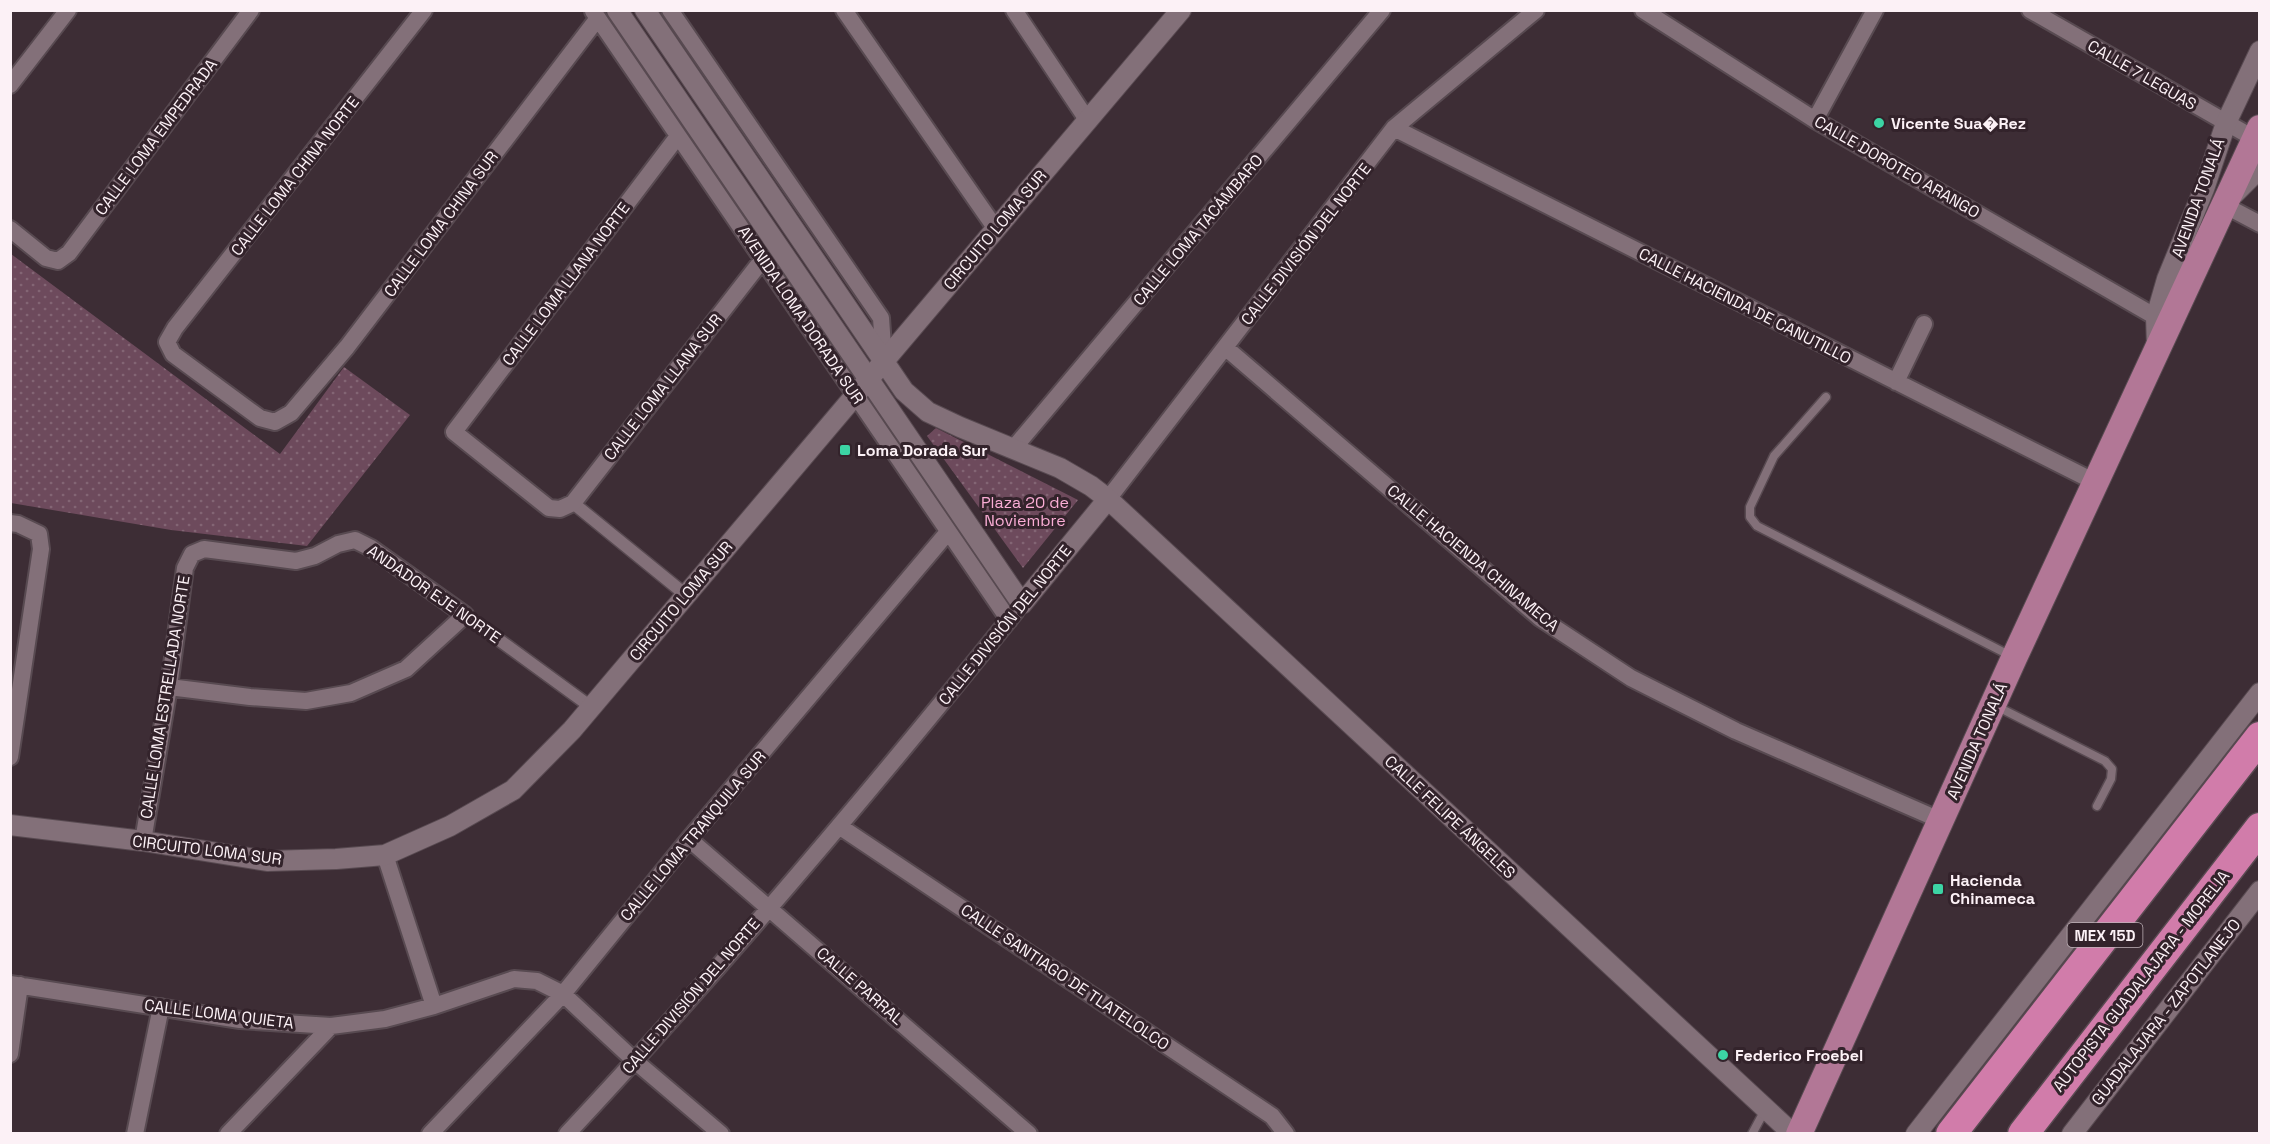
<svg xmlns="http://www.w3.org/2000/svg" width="2270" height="1144" font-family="'Space Grotesk',sans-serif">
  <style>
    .grass { fill: url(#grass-dots) }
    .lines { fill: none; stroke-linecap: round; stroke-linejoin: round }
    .service-casing { stroke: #584a51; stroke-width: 11 }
    .pedestrian-casing { stroke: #584a51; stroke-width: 15 }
    .minor-casing { stroke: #584a51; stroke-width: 20 }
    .tertiary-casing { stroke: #584a51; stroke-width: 22 }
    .primary-casing { stroke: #584a51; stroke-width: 28 }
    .motorway-casing { stroke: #584a51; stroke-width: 33 }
    .service { stroke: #837079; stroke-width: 8 }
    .pedestrian { stroke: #837079; stroke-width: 12 }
    .minor { stroke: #837079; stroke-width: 16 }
    .tertiary { stroke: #837079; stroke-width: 20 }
    .primary { stroke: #b27796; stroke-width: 26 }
    .motorway { stroke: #d17caa; stroke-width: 30 }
    .poi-dot { fill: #3cd4a4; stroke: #33232b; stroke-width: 2 }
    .labels { text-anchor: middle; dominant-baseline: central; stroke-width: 6; stroke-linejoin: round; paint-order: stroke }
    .shield { fill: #33232b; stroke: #c0b3b9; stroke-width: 1.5 }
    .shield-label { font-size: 15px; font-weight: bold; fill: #fcf1f6 }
    .street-label { font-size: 16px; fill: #fcf1f6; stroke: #33232b }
    .poi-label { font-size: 16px; font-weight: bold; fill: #fcf1f6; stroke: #33232b; text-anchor: start }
    .park-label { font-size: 16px; fill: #faadd5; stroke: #33232b }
  </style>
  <defs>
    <pattern id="grass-dots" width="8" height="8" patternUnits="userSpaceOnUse" patternTransform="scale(1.5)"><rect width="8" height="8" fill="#6d4a5c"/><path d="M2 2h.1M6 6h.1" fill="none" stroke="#836574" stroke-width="1.8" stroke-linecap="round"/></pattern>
  </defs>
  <rect width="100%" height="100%" fill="#3d2d35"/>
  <!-- grass -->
  <path class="grass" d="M11 254 280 454 344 367 410 415 307 546 171 530 11 503Z
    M936 428 1078 500 1023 568 927 436Z"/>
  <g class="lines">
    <defs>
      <path id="service" d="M1826 397 1774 456 1750 507V517L1757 526 2011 656
        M1996 706 2105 761 2112 769 2111 779 2097 806
        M1752 1134 1766 1108"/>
      <path id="pedestrian" d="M573 503 686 595
        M465 615 591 707"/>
      <path id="minor" d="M424 10 175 328 167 342 173 354 260 418 275 422 291 413 347 347 598 18
        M670 10 881 318 884 361
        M844 10 996 229
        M1014 10 1088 121
        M1643 10 1815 120 2156 317
        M2030 10 2255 139
        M593 11 1009 620
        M10 85 68 10
        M1815 120 1875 10
        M1394 128 2097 483
        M678 136 454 432 549 508 560 509 573 503 763 259
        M2224 205 2260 224
        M10 229 46 258 58 261 69 253 251 10
        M1226 348 1540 618 1631 678 1736 731 1942 821
        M1896 382 1924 324
        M1013 449 1382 10
        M1108 499 1394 128 1536 10
        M10 523 18 524 39 534 41 549 10 757
        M839 826 1272 1116 1286 1134
        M689 839 1029 1134
        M143 841 169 687 185 568 192 554 204 549 296 561 315 556 338 544 355 540 371 548 465 615 406 669 351 693 306 701 250 697 169 687
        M385 855 434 1006
        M10 984 240 1020 331 1026 385 1019 434 1006 514 979 537 981 563 994 635 1061 721 1134
        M10 1054 20 985
        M135 1134 161 1007
        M228 1134 331 1026
        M430 1134 563 994 689 839 948 532
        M567 1134C724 966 872 790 1016 611"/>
      <path id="tertiary" d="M617 10 1022 604 1108 499
        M645 10 904 391 928 412 960 427 1060 468 1091 486 1108 499 1793 1134
        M2234 194 2260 168
        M2157 347 2156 317 2167 279 2204 189 2226 123 2260 51
        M10 825 143 841 267 861 336 859 385 855 450 826 513 790 572 730 1181 10
        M1916 1134 2260 693
        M2072 1134 2260 891"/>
      <path id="primary" d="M1799 1134 2014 658 2260 128"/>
      <path id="motorway" d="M1951 1134 2260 737
        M2023 1134 2260 828"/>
    </defs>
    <!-- service casing -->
    <use href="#service" class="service-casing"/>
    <!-- pedestrian casing -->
    <use href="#pedestrian" class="pedestrian-casing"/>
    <!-- minor casing -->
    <use href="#minor" class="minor-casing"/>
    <!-- tertiary casing -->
    <use href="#tertiary" class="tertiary-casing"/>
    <!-- primary casing -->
    <use href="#primary" class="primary-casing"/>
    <!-- motorway casing -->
    <use href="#motorway" class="motorway-casing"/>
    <!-- service -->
    <use href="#service" class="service"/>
    <!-- pedestrian -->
    <use href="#pedestrian" class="pedestrian"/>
    <!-- minor -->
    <use href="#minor" class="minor"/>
    <!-- tertiary -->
    <use href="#tertiary" class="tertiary"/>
    <!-- primary -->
    <use href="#primary" class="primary"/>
    <!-- motorway -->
    <use href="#motorway" class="motorway"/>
  </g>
  <!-- markers -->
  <g class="poi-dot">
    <circle cx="1879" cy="123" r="6"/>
    <rect x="839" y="444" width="12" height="12" rx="3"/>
    <rect x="1932" y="883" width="12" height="12" rx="3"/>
    <circle cx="1723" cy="1055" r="6"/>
  </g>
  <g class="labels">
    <!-- shield labels -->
    <rect class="shield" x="2067.5" y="923" width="75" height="24" rx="4.5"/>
    <g class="shield-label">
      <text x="2105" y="935">MEX 15D</text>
    </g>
    <!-- street labels -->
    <g class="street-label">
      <text transform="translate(2142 75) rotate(30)">CALLE 7 LEGUAS</text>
      <text transform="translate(156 137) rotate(-53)">CALLE LOMA EMPEDRADA</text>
      <text transform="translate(1897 167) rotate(30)">CALLE DOROTEO ARANGO</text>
      <text transform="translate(295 176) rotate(-52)">CALLE LOMA CHINA NORTE</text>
      <text transform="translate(2198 198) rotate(-70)">AVENIDA TONALÁ</text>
      <text transform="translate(441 224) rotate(-53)">CALLE LOMA CHINA SUR</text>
      <text transform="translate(995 230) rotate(-50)">CIRCUITO LOMA SUR</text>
      <text transform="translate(1198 230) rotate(-50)">CALLE LOMA TACÁMBARO</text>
      <text transform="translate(1306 244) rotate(-52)">CALLE DIVISIÓN DEL NORTE</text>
      <text transform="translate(566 284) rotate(-53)">CALLE LOMA LLANA NORTE</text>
      <text transform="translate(1745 306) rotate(27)">CALLE HACIENDA DE CANUTILLO</text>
      <text transform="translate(801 315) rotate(56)">AVENIDA LOMA DORADA SUR</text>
      <text transform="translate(663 387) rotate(-52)">CALLE LOMA LLANA SUR</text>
      <text transform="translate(1473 558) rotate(40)">CALLE HACIENDA CHINAMECA</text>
      <text transform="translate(434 594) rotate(35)">ANDADOR EJE NORTE</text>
      <text transform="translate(681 601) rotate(-50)">CIRCUITO LOMA SUR</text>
      <text transform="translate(1005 625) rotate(-51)">CALLE DIVISIÓN DEL NORTE</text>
      <text transform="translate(165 697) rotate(-81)">CALLE LOMA ESTRELLADA NORTE</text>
      <text transform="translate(1977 741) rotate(-66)">AVENIDA TONALÁ</text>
      <text transform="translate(1450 817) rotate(43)">CALLE FELIPE ÁNGELES</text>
      <text transform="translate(693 836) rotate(-50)">CALLE LOMA TRANQUILA SUR</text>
      <text transform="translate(207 850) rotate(7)">CIRCUITO LOMA SUR</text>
      <text transform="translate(1065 977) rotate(34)">CALLE SANTIAGO DE TLATELOLCO</text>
      <text transform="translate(2141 981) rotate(-52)">AUTOPISTA GUADALAJARA - MORELIA</text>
      <text transform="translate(860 986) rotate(41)">CALLE PARRAL</text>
      <text transform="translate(691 996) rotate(-49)">CALLE DIVISIÓN DEL NORTE</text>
      <text transform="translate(2166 1012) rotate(-52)">GUADALAJARA - ZAPOTLANEJO</text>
      <text transform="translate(219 1014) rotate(7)">CALLE LOMA QUIETA</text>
    </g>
    <!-- poi labels -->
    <g class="poi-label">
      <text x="1891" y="123">Vicente Sua�Rez</text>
      <text x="857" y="450">Loma Dorada Sur</text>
      <text x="1950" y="880">Hacienda<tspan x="1950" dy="18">Chinameca</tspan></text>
      <text x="1735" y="1055">Federico Froebel</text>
    </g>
    <!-- park labels -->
    <g class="park-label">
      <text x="1025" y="502">Plaza 20 de<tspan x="1025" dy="18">Noviembre</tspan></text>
    </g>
  </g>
  <!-- border -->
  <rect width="2270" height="1144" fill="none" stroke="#fcf1f6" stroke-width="24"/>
</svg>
